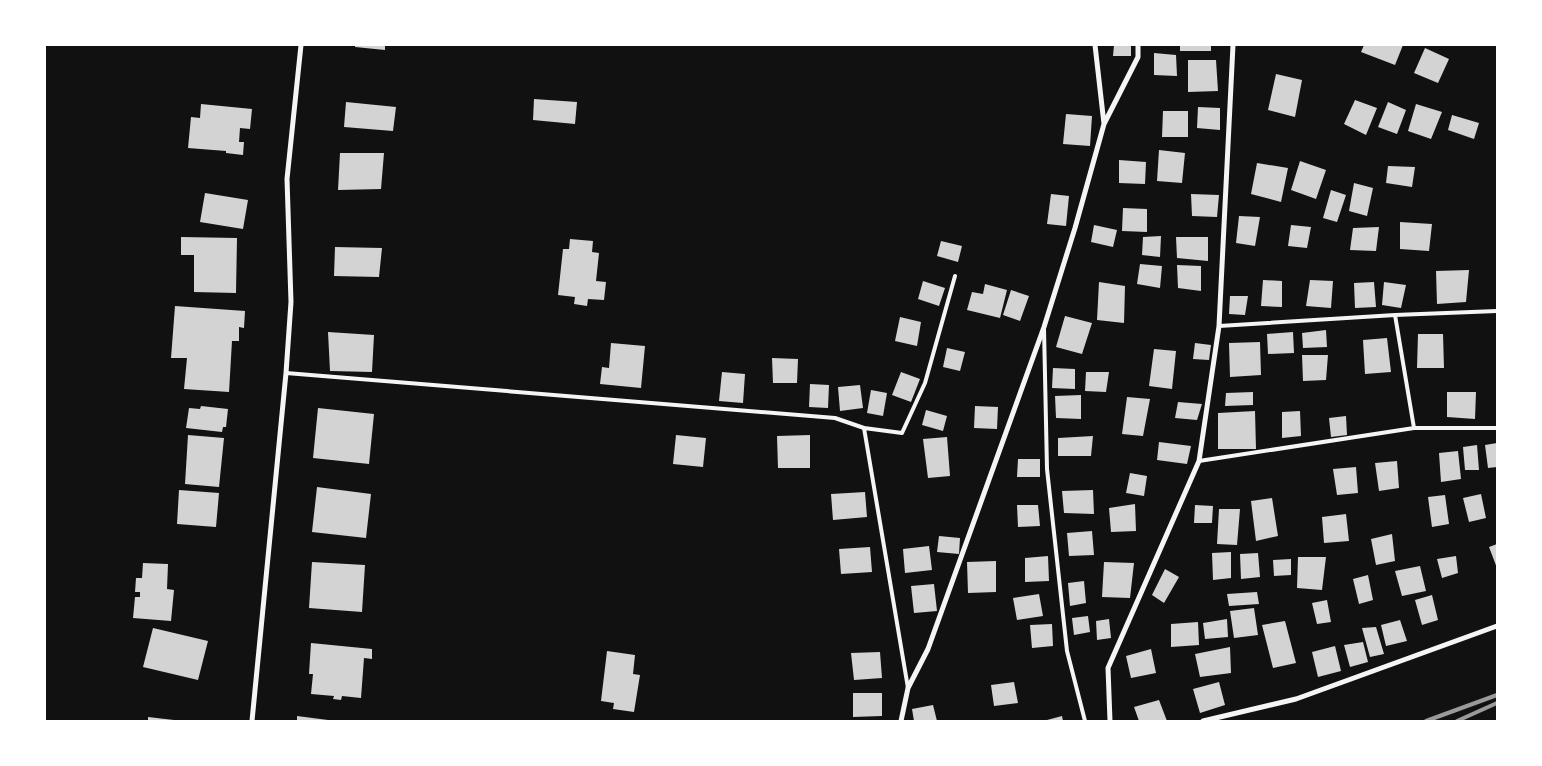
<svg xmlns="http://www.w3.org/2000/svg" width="1542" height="766" font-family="Montserrat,sans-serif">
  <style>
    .building { fill: #d3d3d3 }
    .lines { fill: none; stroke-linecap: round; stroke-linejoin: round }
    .service { stroke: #f5f5f5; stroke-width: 4 }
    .minor { stroke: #f5f5f5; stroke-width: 5 }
    .rail { stroke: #9a9a9a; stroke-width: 4 }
  </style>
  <rect width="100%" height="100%" fill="#111"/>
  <!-- building -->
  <path class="building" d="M355 45H385V50L355 47Z
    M1114 45H1131V56H1113Z
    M1180 45H1211V51H1180Z
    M1364 45H1403L1395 65 1361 52Z
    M1425 48 1449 59 1438 83 1414 73Z
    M1154 53 1176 55 1177 76 1154 75Z
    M1188 60H1216L1218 91 1188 92Z
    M1276 74 1302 80 1295 117 1268 110Z
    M534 99 577 102 575 124 533 120Z
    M1355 100 1377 108 1366 135 1344 124Z
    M346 102 396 107 393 131 344 127Z
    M1388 102 1406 110 1397 134 1378 127Z
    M201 104 252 109 250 129 240 128 239 142H244L243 155 226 153V151L188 148 191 117 200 118Z
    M1416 104 1442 112 1431 139 1408 131Z
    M1198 107 1220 108V130L1197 128Z
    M1163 111H1188V137H1162Z
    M1066 114 1092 116 1090 146 1063 144Z
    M1452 115 1479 123 1474 139 1448 130Z
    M1159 150 1185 153 1182 183 1157 181Z
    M340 153H384L381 189 338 190Z
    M1119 160 1146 162 1145 184 1119 183Z
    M1300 161 1326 170 1316 199 1291 190Z
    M1257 163 1288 168 1281 202 1251 194Z
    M1388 166 1415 167 1412 187 1386 183Z
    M1354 183 1373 188 1367 216 1349 211Z
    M1331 190 1346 195 1337 222 1323 218Z
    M205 193 248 200 243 229 200 222Z
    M1051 194 1069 196 1066 226 1047 224Z
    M1191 194 1219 195 1217 217 1192 216Z
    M1123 208 1147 209V232L1122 231Z
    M1239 216 1260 217 1255 246 1236 243Z
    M1400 222 1432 224 1429 251 1400 249Z
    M1094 225 1117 230 1113 247 1091 242Z
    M1291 225 1311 227 1307 248 1288 246Z
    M1379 227 1376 251 1350 250 1353 228Z
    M1161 236 1160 257 1142 255 1143 237Z
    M181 237 237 238 236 293 194 292V255H181Z
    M1176 237H1208V261L1177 258Z
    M570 239 593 241 592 252 599 253 596 281 606 282 604 300 588 299 587 306 574 304 575 297 558 295 563 249H569Z
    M941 241 962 246 958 262 937 256Z
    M335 247 382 248 379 277 334 276Z
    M1140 264 1162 266 1160 288 1137 284Z
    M1177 265 1201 266V291L1178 288Z
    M1469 270 1466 302 1437 304 1436 271Z
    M1263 280 1282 281V307L1261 306Z
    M1310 280 1333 281 1331 308 1306 306Z
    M923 281 945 288 939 306 918 299Z
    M1099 282 1125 286 1124 323 1097 320Z
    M1374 282 1376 307 1355 308 1354 283Z
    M1384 282 1406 285 1401 308 1382 305Z
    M985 284 1007 290 1000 318 967 310 972 292 983 294Z
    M1011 290 1029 296 1020 321 1003 315Z
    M1230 296H1248L1245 315 1229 314Z
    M175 306 245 311 244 328 239 327V341H232L229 392 184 389 187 358H171Z
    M1065 316 1092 323 1082 354 1056 347Z
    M900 317 921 322 917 346 895 341Z
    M1326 330 1327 347 1303 348 1302 333Z
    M328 332 374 335 372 372 330 371Z
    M1293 332 1294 353 1268 354 1267 334Z
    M1418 334H1443L1444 368H1417Z
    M1387 338 1391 372 1365 374 1363 340Z
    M1260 342 1261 375 1230 377 1229 343Z
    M611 343 645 346 641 388 600 384 602 367 609 368Z
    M1195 343 1211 345 1209 360 1193 359Z
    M947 348 965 352 960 371 943 367Z
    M1154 349 1176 351 1172 389 1149 386Z
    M1302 355H1328L1326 380 1303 381Z
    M772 358 798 359 797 383H773Z
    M1053 368 1075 369V389L1052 388Z
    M722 372 745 374 743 403 719 401Z
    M901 372 920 379 911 402 892 395Z
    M1086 372H1109L1106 392 1085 391Z
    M810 384 829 385 828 408 809 407Z
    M860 385 863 408 840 411 838 387Z
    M871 390 887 393 883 416 867 413Z
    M1253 392V405L1225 406 1226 393Z
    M1447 392H1476L1475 419 1447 417Z
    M1081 395V419L1056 418 1055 396Z
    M1127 397 1150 399 1143 436 1122 434Z
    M1178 402 1202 404 1197 420 1175 418Z
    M201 406 228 409 226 427H223L222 432 186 428 189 408 200 409Z
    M975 406 998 407 997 429 974 428Z
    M318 408 374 414 369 464 313 458Z
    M926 410 947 416 943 431 922 425Z
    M1255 411 1256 449H1218V413Z
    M1300 411 1301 436 1282 438V412Z
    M1346 416 1347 435 1331 437 1329 418Z
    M188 435 224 438 219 487 185 484Z
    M676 435 706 438 703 467 673 464Z
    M810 435V468H778L777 436Z
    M1093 436 1091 456H1058V438Z
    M947 437 950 476 928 478 923 439Z
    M1159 442 1191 446 1187 464 1157 460Z
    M1497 443V467L1488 468 1485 445Z
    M1477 445 1479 470H1465L1463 447Z
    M1458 451 1461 479 1441 482 1439 453Z
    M1018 459H1040V477H1017Z
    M1397 461 1399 488 1379 491 1375 463Z
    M1356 467 1358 493 1337 495 1333 469Z
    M1130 473 1147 476 1144 496 1126 493Z
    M317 487 371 494 366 538 312 532Z
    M179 490 219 493 216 527 177 524Z
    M1093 490 1094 514 1064 513 1062 491Z
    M865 492 867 517 833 520 831 494Z
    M1481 494 1486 518 1469 522 1463 498Z
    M1445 495 1449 524 1432 527 1428 497Z
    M1272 498 1278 536 1256 541 1251 501Z
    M1135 504 1136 531 1111 532 1109 508Z
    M1017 505H1038L1040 526 1018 527Z
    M1195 505 1213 506 1212 523H1194Z
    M1219 509H1240L1237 545 1217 544Z
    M1346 514 1349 541 1324 543 1322 517Z
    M1092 531 1094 555 1069 556 1067 533Z
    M1392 534 1395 561 1376 565 1371 539Z
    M939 536 960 538 959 554 937 552Z
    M1497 544V568L1489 547Z
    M929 546 932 570 905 573 903 549Z
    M870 547 872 572 841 574 839 549Z
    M1231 552V578L1213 580 1212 553Z
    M1258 553 1260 577 1241 579 1240 554Z
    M1048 556 1049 581 1025 582V558Z
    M1456 556 1458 573 1442 578 1437 559Z
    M1298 557H1326L1322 590 1297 588Z
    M1291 559V575L1274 576 1273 560Z
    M996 561V592L968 593 967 562Z
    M312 562 365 565 362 612 309 608Z
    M1104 562 1134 563 1130 598 1102 597Z
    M143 563 168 564 167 589 174 590 171 621 133 618 135 597H140V592H135L136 578H142Z
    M1420 566 1426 591 1402 596 1395 571Z
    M1165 569 1179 577 1164 603 1152 595Z
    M1368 575 1373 600 1359 604 1353 579Z
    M1084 581 1086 603 1070 606 1068 583Z
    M934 584 937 611 914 613 911 586Z
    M1257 592 1259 604 1229 606 1227 594Z
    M1039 594 1043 616 1017 620 1013 598Z
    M1432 595 1438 620 1422 625 1415 600Z
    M1327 600 1331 622 1317 624 1312 603Z
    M1254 608 1258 635 1234 638 1230 611Z
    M1088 616 1090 632 1074 635 1072 618Z
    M1109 619 1111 638 1097 640 1096 621Z
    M1227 619 1228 637 1205 639 1203 623Z
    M1400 620 1407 641 1386 646 1381 625Z
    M1285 621 1296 663 1273 668 1262 625Z
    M1198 622 1199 645 1171 647V624Z
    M1052 624 1053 646 1032 648 1030 625Z
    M1376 627 1384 654 1370 657 1362 628Z
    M153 628 208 641 198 680 143 667Z
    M1363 642 1368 662 1350 667 1344 645Z
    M311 643 372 649V659L364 658 361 698 342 696 341 700 333 699 334 696 311 694 313 674H309Z
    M1335 646 1341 671 1318 677 1312 652Z
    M1230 647 1231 673 1200 677 1195 654Z
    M1151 649 1156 673 1131 678 1126 656Z
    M607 651 635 655 633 674 640 675 634 712 613 709 614 703 601 701Z
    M880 652 882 678 854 680 851 653Z
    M1014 682 1018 703 994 706 991 685Z
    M1219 682 1225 705 1200 713 1193 689Z
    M853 693H882V716L853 717Z
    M1159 700 1167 721H1139L1134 707Z
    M933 705 937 721H914L912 709Z
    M297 716 328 720V721H297Z
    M1062 716 1063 721H1047V720Z
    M148 717 174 720V721H148Z"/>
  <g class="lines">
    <!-- service -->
    <path class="service" d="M1395 315 1497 311
      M1219 326 1395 315 1414 428
      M1044 329 1047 469 1067 651 1085 721
      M286 373 835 418 864 428 908 688
      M864 428 902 433 925 383 955 276
      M1199 461 1414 428H1497"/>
    <!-- minor -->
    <path class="minor" d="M1104 124 1138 57V45
      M252 721 286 373 291 302 287 179 301 45
      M901 721 908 688 928 649 1044 327 1075 228 1104 124 1095 45
      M1110 721 1108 668 1199 461 1219 326 1233 45
      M1203 721 1296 699 1497 626"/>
    <!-- rail -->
    <path class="rail" d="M1426 721 1497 695
      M1457 721 1497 703"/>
  </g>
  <!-- border -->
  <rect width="1542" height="766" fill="none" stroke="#ffffff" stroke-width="92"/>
</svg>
